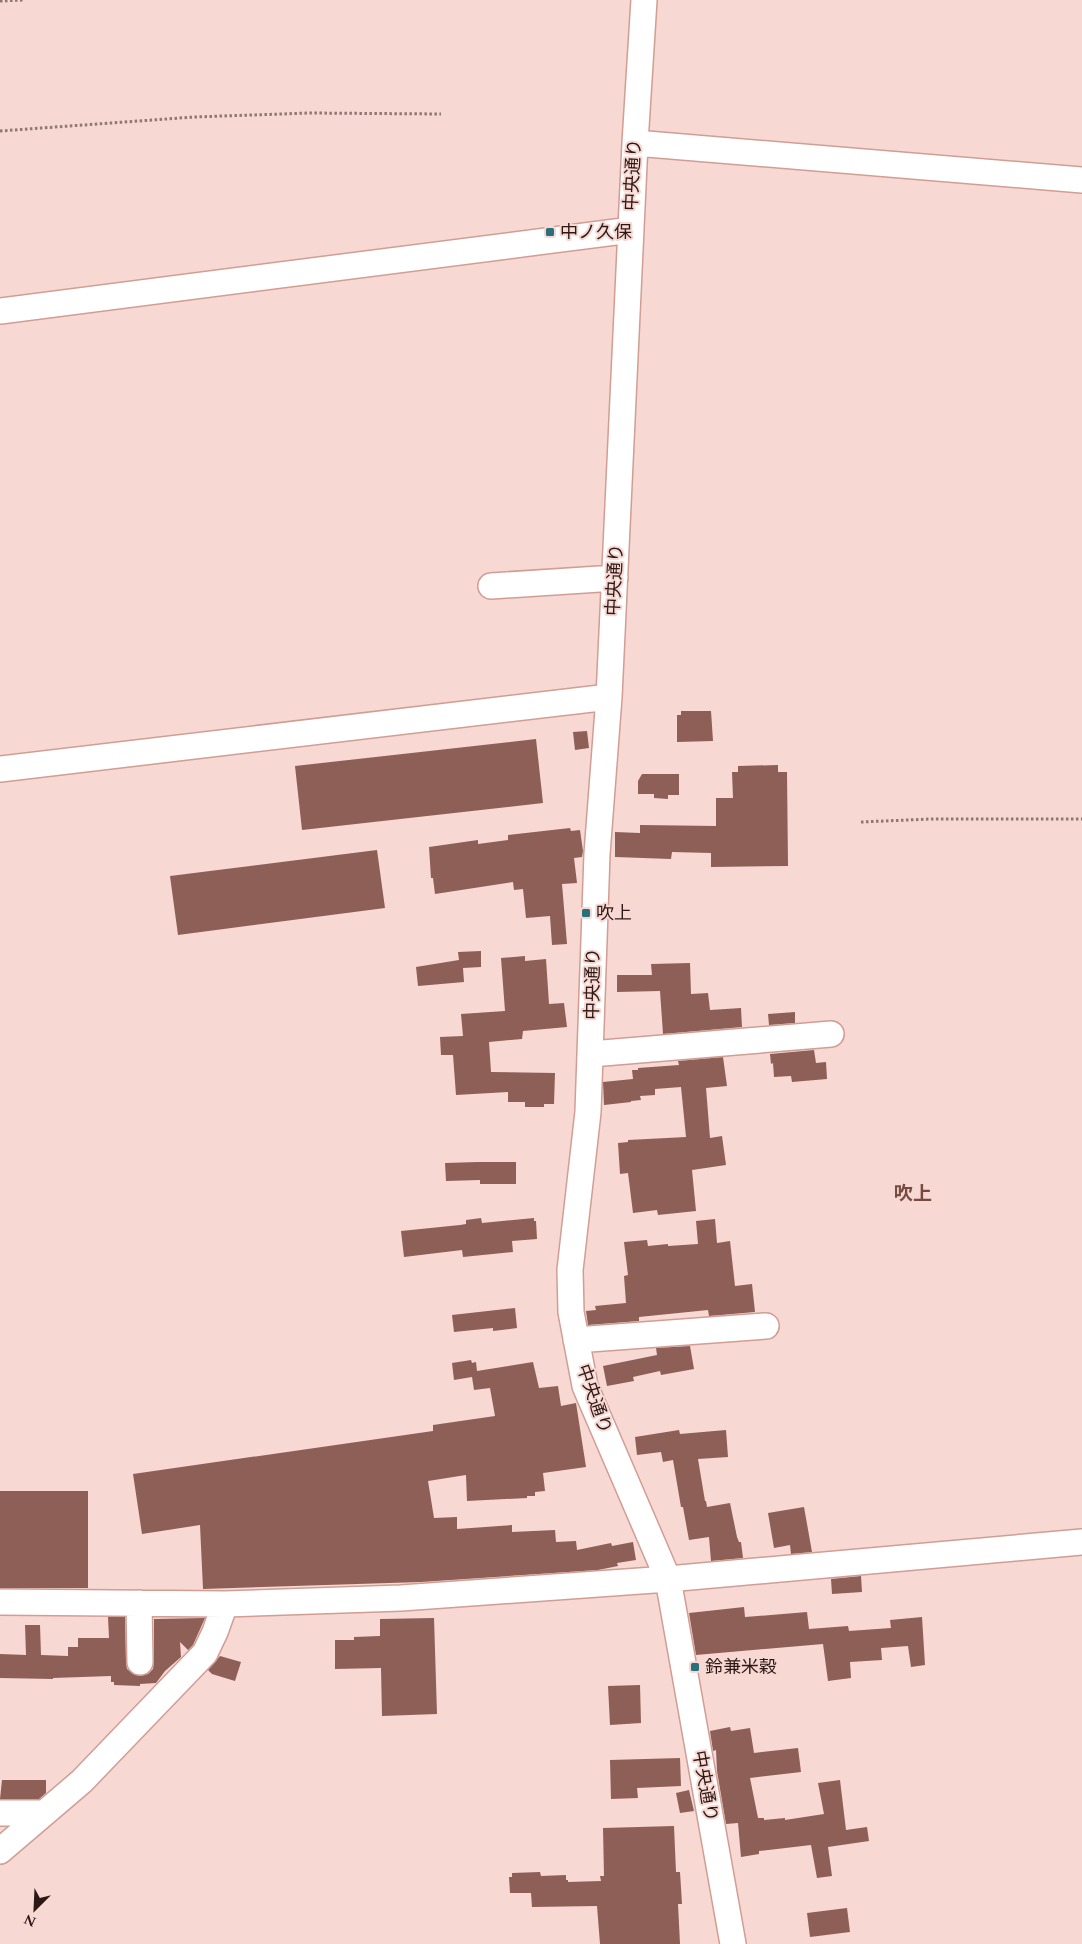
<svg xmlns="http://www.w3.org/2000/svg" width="1082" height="1944" font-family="Spectral,'Noto Sans JP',serif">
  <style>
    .building { fill: #8d5f57 }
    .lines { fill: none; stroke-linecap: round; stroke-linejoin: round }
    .minor-casing { stroke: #d09e94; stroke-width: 28 }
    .path { stroke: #907772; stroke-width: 3; stroke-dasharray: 2.5 2.5; stroke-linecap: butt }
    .minor { stroke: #fff; stroke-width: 25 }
    .poi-dot { fill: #29707c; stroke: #f8d8d2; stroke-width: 2 }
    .labels { text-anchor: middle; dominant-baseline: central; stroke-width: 4; stroke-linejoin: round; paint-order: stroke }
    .street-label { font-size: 18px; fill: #2c1915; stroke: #f8d8d2 }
    .poi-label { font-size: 18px; fill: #2c1915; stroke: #f8d8d2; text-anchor: start }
    .neighbourhood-label { font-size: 19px; font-weight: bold; fill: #774a42; stroke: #f8d8d2 }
  </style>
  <rect width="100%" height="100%" fill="#f8d8d2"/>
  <!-- building -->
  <path class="building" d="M681 711H711L713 741 677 742V715H681Z
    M587 731 589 748 575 750 573 732Z
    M536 739 543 803 302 830 295 766Z
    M778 765V772H787L788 866 711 867V853L672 852 671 859 615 857V832L640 833V825L716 826V798H733L732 772H738V766Z
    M642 774H679V795H668V799L654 798V794H638V781Z
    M570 828 571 831 580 830 583 851 582 857 574 858 577 883 562 884 567 944 552 945 550 916 526 918 523 889 514 890 513 882 435 894 433 878H431L429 847 478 840V844L508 840V835Z
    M377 850 385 908 178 935 170 876Z
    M481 951V967L463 968 464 982 418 986 416 967 459 960 458 952Z
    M525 956V961L546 959 549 1004 564 1003 567 1027 523 1031 522 1039 489 1042 491 1072 555 1073 554 1104H544V1107H525V1102H508V1092L456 1095 453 1055H441L440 1037 463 1036 461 1014 505 1011 501 958Z
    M690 963 691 994 708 993 710 1010 741 1008 742 1027 663 1034 660 991 617 992V975H652L651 964Z
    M795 1012V1023L769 1025 768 1014Z
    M814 1050 816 1063 826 1062 827 1079 792 1082 791 1076 774 1077 773 1063 771 1064 770 1054Z
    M723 1057 727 1086 706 1088 710 1138 722 1136 726 1165 692 1170 696 1211 658 1215 657 1210 633 1213 628 1173 620 1174 618 1143 628 1142V1140L686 1137 681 1087 655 1089V1095L640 1096 641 1100 631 1101V1102L604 1105 603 1082 633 1079 632 1070H638V1068L679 1065 678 1061Z
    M478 1162H516V1184H480V1180L446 1181 445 1163Z
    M481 1218 482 1223 534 1218V1221H536L537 1239 512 1241 513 1252 463 1257 462 1250 404 1257 401 1231 460 1225 466 1224V1220Z
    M715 1219 717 1243 730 1241 735 1286 752 1284 755 1312 709 1316 708 1310 639 1317V1321L588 1325 586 1311 596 1310 595 1306 626 1303 624 1276 628 1275 624 1242 647 1240 648 1246 668 1244V1246L698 1244 696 1221Z
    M515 1308 517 1328 493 1331V1328L454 1332 452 1315Z
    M690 1346 694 1369 661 1375 660 1371 633 1377 634 1381 607 1386 603 1366 657 1355 656 1348Z
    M471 1360 472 1363 476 1362 477 1371 533 1362 539 1388 558 1386 561 1406 576 1403 586 1467 543 1473 545 1491 535 1492V1496H527V1498L467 1501 466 1475 428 1481 434 1518 457 1517V1529L512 1525V1532L555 1530 556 1542 576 1541 577 1550 611 1543 612 1546 633 1542 636 1560 617 1563 618 1566 598 1570 421 1582 203 1589 200 1525 142 1534 133 1474 433 1431V1425L495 1416 490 1388 474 1390 472 1377 454 1380 452 1363Z
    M679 1430 680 1434 726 1430 728 1457 698 1459 705 1501H706L707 1507 730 1503 737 1537 739 1542H741L743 1558 711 1561 709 1537 689 1540 683 1507H681L673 1460 663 1462 661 1452 637 1455 635 1437Z
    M0 1491H88V1588H0Z
    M804 1507 812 1552 791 1554 790 1545 774 1548 768 1513Z
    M861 1576 862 1592 832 1594 831 1579Z
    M744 1607 745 1617 807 1612 809 1629 848 1626 849 1631 891 1628 890 1620 922 1617 925 1665 911 1667 908 1646 881 1648 882 1660 850 1662 851 1678 828 1681 823 1644 696 1655 689 1613Z
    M108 1617H125L126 1663 127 1669 133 1674 140 1676 148 1674 153 1669 154 1662V1619L205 1618 193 1645 188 1650 180 1642 181 1657 165 1671 156 1683 140 1684V1686L114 1685V1682H111V1676L53 1678V1679L0 1678V1654L26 1655 25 1625H40L41 1655 68 1656V1647H78V1638H109Z
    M434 1618 437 1714 382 1716 381 1668 335 1669V1640H354V1637L380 1636V1619Z
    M220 1656 241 1662 235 1681 212 1674 208 1670Z
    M640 1685 641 1723 610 1725 608 1686Z
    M730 1727 731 1731 750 1728 754 1753 798 1748 801 1772 750 1778 758 1818H764V1820L785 1818V1820L824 1814 818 1783 840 1780 846 1830 867 1827 869 1841 828 1847 832 1876 817 1878 811 1845 759 1851V1854L741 1857 738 1823 726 1824 717 1771 716 1750 713 1751 710 1731Z
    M680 1758 681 1786 637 1788 638 1798 611 1799 610 1760Z
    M2 1780H46V1793L39 1799H0Z
    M689 1790 694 1811 680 1813 676 1793Z
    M674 1826 676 1872H680L682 1904H678L680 1944H600L597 1906 532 1907 531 1893H510L509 1877H512V1873L540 1872 541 1876 566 1875V1880H568V1882L601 1881 600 1876H604L603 1828Z
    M847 1908 850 1932 810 1937 807 1913Z"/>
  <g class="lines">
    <defs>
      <path id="minor" d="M644 0 635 143 609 697 597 854 588 1112 570 1270 571 1312 585 1386 668 1579 733 1944
        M635 143 1082 180
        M0 311 631 230
        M491 586 615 578
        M0 769 609 697
        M591 1054 831 1034
        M576 1340 766 1326
        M0 1602 225 1604 401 1598 668 1579 1082 1542
        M139 1603 140 1662
        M0 1813H44
        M0 1851 82 1781 205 1653 215 1632 225 1604"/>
    </defs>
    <!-- minor casing -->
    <use href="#minor" class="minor-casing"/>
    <!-- path -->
    <path class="path" d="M0 1 24 0
      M0 131 194 117 310 113 441 114
      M861 822 931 819H1082"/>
    <!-- minor -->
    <use href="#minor" class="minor"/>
  </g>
  <!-- markers -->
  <g class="poi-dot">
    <rect x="545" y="227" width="10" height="10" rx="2.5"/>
    <rect x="581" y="908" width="10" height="10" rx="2.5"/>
    <rect x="690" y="1662" width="10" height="10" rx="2.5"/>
  </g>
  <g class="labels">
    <!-- street labels -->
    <g class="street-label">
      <text transform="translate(633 175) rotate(-87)">中央通り</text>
      <text transform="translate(615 580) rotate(-87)">中央通り</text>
      <text transform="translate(593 984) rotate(-89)">中央通り</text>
      <text transform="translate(594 1399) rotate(71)">中央通り</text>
      <text transform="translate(705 1786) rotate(80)">中央通り</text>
    </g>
    <!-- poi labels -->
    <g class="poi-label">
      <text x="560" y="232">中ノ久保</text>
      <text x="596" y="913">吹上</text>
      <text x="705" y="1667">鈴兼米穀</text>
    </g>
    <!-- neighbourhood labels -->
    <g class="neighbourhood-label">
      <text x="913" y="1194">吹上</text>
    </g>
  </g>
  <!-- north arrow -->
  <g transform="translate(35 1909) rotate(204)" stroke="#f8d8d2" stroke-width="4" paint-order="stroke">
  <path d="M0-4L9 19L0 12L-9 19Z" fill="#2c1915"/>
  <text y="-8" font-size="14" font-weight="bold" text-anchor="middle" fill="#2c1915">N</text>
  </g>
</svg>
